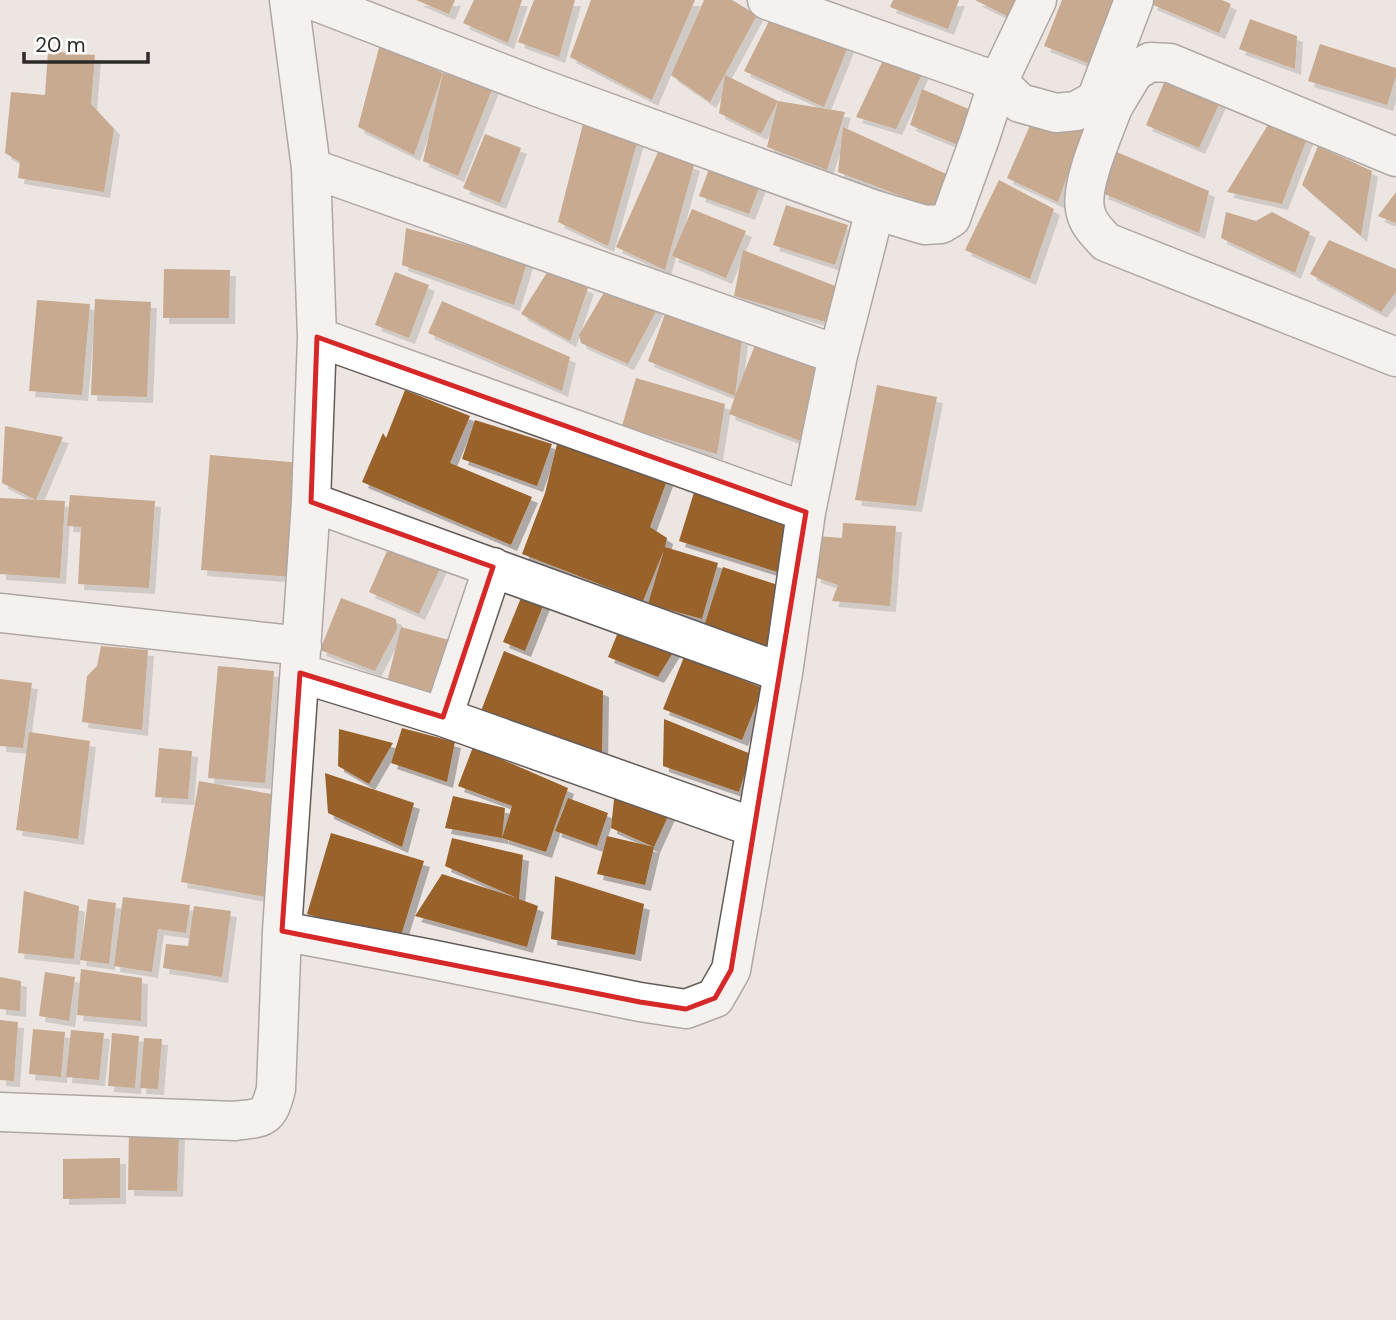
<svg xmlns="http://www.w3.org/2000/svg" width="1396" height="1320" font-family="'DM Sans',sans-serif">
  <style>
    .building { fill: #996229; filter: url(#shadow) }
    .lines { fill: none; stroke-linecap: round; stroke-linejoin: round }
    .street-casing { stroke: #635c5a; stroke-width: 41 }
    .street { stroke: #fff; stroke-width: 38 }
    .marked { fill: none; stroke: #d62828; stroke-width: 5; stroke-linejoin: round }
  </style>
  <defs>
    <filter id="shadow"><feDropShadow dx="6" dy="6" stdDeviation="0" flood-color="#0004"/></filter>
  </defs>
  <rect width="100%" height="100%" fill="#ede5e2"/>
  <!-- building -->
  <path class="building" d="M416 0H455L449 14Z
    M474 0H522L508 43 463 23Z
    M534 0H575L559 57 518 42Z
    M591 0H695L652 100 570 57Z
    M704 0H732L757 15 710 102 671 75Z
    M893 0H959L948 29 890 7Z
    M975 0H1016L1013 19Z
    M1062 0H1115L1098 67 1044 46Z
    M1153 0H1222L1231 4 1219 33 1151 4Z
    M773 13 849 44 824 107 744 71Z
    M1250 19 1297 36 1295 69 1239 49Z
    M380 44 443 73 414 155 358 127Z
    M1320 44 1396 68V76L1387 105 1308 81Z
    M48 51 95 55 91 104 114 129 104 192 18 178 20 162 5 153 11 92 45 95Z
    M886 54 924 70 896 129 856 117Z
    M443 73 493 87 458 176 423 161Z
    M725 75 778 101 761 134 719 113Z
    M1166 78 1220 102 1199 148 1146 125Z
    M922 89 978 113 967 149 910 125Z
    M778 101 845 112 827 170 767 147Z
    M1035 114 1083 131 1058 202 1007 178Z
    M1274 115 1311 128 1282 204 1227 192Z
    M584 120 638 139 608 246 558 222Z
    M843 127 955 178 936 209 838 172Z
    M485 134 521 148 500 203 463 188Z
    M1318 146 1372 171 1361 236 1302 185Z
    M1112 150 1209 191 1199 233 1102 193Z
    M658 152 694 165 665 270 616 247Z
    M712 161 762 180 749 214 699 196Z
    M999 180 1054 209 1030 279 965 250Z
    M1396 192V223L1378 216Z
    M786 205 848 225 835 265 773 245Z
    M692 209 746 231 726 278 672 256Z
    M1226 212 1256 221 1272 212 1310 232 1295 273 1221 238Z
    M406 228 527 262 514 305 402 265Z
    M1329 240 1396 269V292L1381 312 1310 274Z
    M743 250 843 289 837 325 734 296Z
    M164 269 230 270 229 318H163Z
    M548 271 588 288 570 341 521 314Z
    M395 272 429 285 409 338 375 325Z
    M606 289 660 304 628 364 581 343 579 335Z
    M95 299 151 302 147 397 91 395Z
    M37 300 90 304 82 395 29 391Z
    M442 301 570 357 562 391 428 333Z
    M665 314 742 339 735 396 757 340 829 367 801 441 729 414 735 396 648 361Z
    M636 378 725 404 717 454 622 426Z
    M877 385 937 397 916 506 855 500Z
    M405 390 470 416 450 463 532 497 511 545 362 482 383 433 386 438Z
    M475 420 552 444 537 486 462 459Z
    M5 426 63 437 36 500 2 483Z
    M558 440 669 475 650 527 667 538 665 547 718 563 702 619 648 604 664 550 643 601 522 554 545 493Z
    M210 455 301 463 292 577 201 570Z
    M696 486 801 517 784 574 679 541Z
    M70 495 155 501 149 588 78 584 81 527 67 526Z
    M0 498 65 501 60 578 0 574Z
    M843 523 896 526 890 606 832 601 838 585 815 577 817 536 842 538Z
    M391 542 442 564 419 614 369 592Z
    M723 567 790 589 770 651 703 629Z
    M523 593 545 601 525 651 503 642Z
    M341 598 396 619 397 629 375 671 320 650Z
    M621 625 677 646 658 677 608 657Z
    M401 627 460 643 445 698 387 682Z
    M101 646 148 650 142 730 82 722 87 676 97 666Z
    M504 651 603 691 602 758 481 711Z
    M684 657 763 688 742 740 663 709Z
    M218 666 274 671 265 783 208 778Z
    M0 679 32 683 23 748 0 746Z
    M664 719 751 754 739 792 663 766Z
    M402 728 455 742 447 782 391 763Z
    M339 729 393 743 369 784 338 766Z
    M29 732 90 741 78 839 16 830Z
    M473 747 568 788 546 852 502 838 512 806 458 786Z
    M159 748 192 751 188 799 155 797Z
    M325 773 414 803 402 847 328 813Z
    M199 781 288 797 271 898 181 882Z
    M615 790 670 812 654 847 645 885 597 874 607 836 654 847 611 828Z
    M453 796 505 808 502 838 445 828Z
    M568 798 608 813 597 846 555 831Z
    M331 833 424 861 399 942 307 914Z
    M452 838 523 855 519 899 538 906 527 947 415 916 442 874 517 898 445 866Z
    M555 876 644 904 635 955 551 939Z
    M24 891 79 906 74 959 18 953Z
    M123 897 190 905 186 933 158 929 152 972 114 966Z
    M88 899 116 903 109 964 80 960Z
    M194 906 231 911 222 977 163 968 166 944 188 946Z
    M81 969 142 978 141 1021 77 1015Z
    M45 972 75 977 69 1021 39 1016Z
    M0 977 21 981 20 1011 0 1009Z
    M0 1020 18 1022 14 1081 0 1080Z
    M33 1029 65 1032 61 1077 29 1074Z
    M71 1030 104 1033 99 1080 66 1077Z
    M112 1033 139 1036 135 1088 108 1086Z
    M144 1038 162 1039 158 1089 140 1088Z
    M129 1131 179 1132 177 1191 128 1190Z
    M120 1158V1198L63 1199V1159Z"/>
  <g class="lines">
    <defs>
      <path id="street" d="M312 0 540 88 875 210 925 225 941 224 951 218 980 138 998 82 1020 103 1056 113 1076 111 1096 100 1113 107 1134 72 1150 62 1170 63 1396 157
        M767 0 998 82 1037 0
        M1096 100 1134 0
        M1113 107C1104 132 1080 184 1085 209 1087 223 1097 232 1106 242L1396 357
        M311 168 838 355
        M317 337 806 512
        M311 502 783 673
        M0 613 302 646
        M300 673 443 717 756 828
        M443 717 493 567
        M282 931 430 959 640 1002 686 1009 715 998 731 970 783 673 806 512 838 355 875 210
        M0 1112 235 1121C264 1117 268 1120 276 1089L282 931 311 502 317 337 311 168 289 0"/>
    </defs>
    <!-- street casing -->
    <use href="#street" class="street-casing"/>
    <!-- street -->
    <use href="#street" class="street"/>
  </g>
  <!-- marked area -->
  <path d="M0 0H1396V1320H0ZM317 337 806 512 731 970 715 998 686 1009 640 1002 282 931 300 673 443 717 493 567 311 502Z" fill="#ede5e2" fill-opacity=".55" fill-rule="evenodd"/>
  <path class="marked" d="M317 337 806 512 731 970 715 998 686 1009 640 1002 282 931 300 673 443 717 493 567 311 502Z"/>
  <!-- scale -->
  <path d="M24 52v10h124v-10" fill="none" stroke="#2d2a29" stroke-width="3.5"/>
  <text x="35" y="52" font-size="21" fill="#2d2a29" stroke="#ffffff" stroke-width="5" paint-order="stroke">20 m</text>
</svg>
